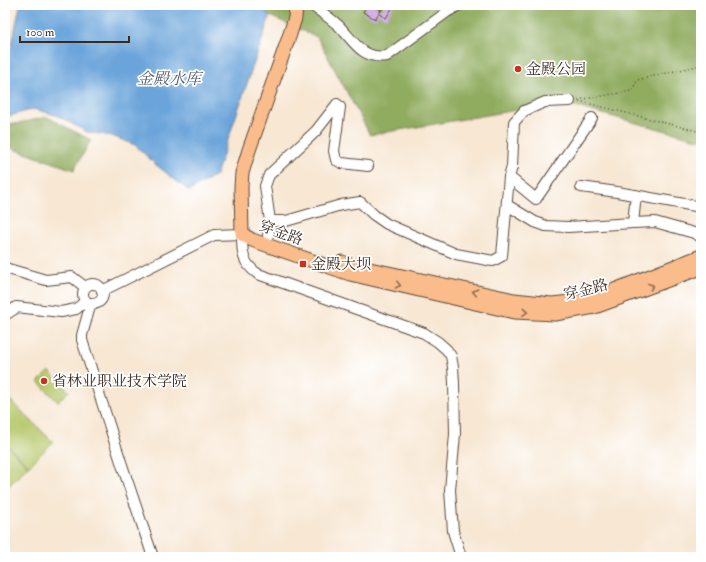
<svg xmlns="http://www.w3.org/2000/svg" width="706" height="562" font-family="'IM FELL Double Pica','Noto Serif SC',serif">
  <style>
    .green { fill: #b6c76a; stroke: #787844 }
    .forest { fill: #90ac5e; stroke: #666b3e }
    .water { fill: #6ba4da; stroke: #53677c }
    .building { fill: #cca1e1 }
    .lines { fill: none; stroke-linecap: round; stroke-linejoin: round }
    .minor-casing { stroke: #574639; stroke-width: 12 }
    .major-casing { stroke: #574639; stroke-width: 15 }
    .path { stroke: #574639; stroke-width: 1.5; stroke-dasharray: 1 3; stroke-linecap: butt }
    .minor { stroke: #fff; stroke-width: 10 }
    .major { stroke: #fabc8b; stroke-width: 13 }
    .oneway { stroke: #916c4f }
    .poi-dot { fill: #c8321e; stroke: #fff; stroke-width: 1.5 }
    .labels { text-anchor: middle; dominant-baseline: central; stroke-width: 3.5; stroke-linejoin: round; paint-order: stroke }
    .poi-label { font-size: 15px; fill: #3b2a1e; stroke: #fff; text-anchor: start }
    .street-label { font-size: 15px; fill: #3b2a1e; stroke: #fff }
    .water-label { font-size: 16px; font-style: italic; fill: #4e5b69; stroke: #fff }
  </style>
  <rect width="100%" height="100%" fill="#fff"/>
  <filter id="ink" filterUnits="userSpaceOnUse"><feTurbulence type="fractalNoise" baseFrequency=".025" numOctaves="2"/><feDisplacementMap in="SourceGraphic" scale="8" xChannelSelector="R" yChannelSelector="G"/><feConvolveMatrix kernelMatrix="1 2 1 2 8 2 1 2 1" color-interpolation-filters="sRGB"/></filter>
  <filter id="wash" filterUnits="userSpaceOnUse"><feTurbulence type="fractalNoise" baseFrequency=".012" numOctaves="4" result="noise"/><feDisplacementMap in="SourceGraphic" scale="16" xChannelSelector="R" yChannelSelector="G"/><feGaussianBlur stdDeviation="0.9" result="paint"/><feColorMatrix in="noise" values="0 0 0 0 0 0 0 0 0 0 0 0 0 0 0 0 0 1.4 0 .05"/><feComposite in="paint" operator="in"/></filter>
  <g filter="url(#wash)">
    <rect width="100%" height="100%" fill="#f7e7d3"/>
    <!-- green -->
    <path class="green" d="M49 371 69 391 58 402 38 382Z
      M5 395 53 442 29 466 5 443Z
      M5 444 28 466 5 490Z"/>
    <!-- forest -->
    <path class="forest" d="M235 5H701V140L572 106 570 101 370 135 317 37 270 16 262 9 240 8Z
      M47 117 91 140 74 170 5 146V122L15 124Z"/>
    <!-- water -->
    <path class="water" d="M20 5H235L240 8 262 9 270 16 216 175 189 191 155 164 135 145 112 136 87 132 56 115 33 109 7 117 5 116V53L11 48Z"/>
    <g id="blocks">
      <!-- building -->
      <path class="building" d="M367 5H373L381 10 375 19 363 12Z
        M385 5H394L386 18 379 14Z"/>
    </g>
  </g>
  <g filter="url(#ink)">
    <use href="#blocks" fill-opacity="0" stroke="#574639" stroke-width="1"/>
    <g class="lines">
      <defs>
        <path id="minor" d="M311 5C320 11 330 18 339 26 354 41 362 60 387 56L447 12 459 5
          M509 177 536 199 592 118
          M581 187 617 192 701 207
          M507 205 535 222 546 226 568 227 633 223 655 222 694 233 701 237
          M270 221 265 186 269 175 316 131 337 104 340 107 334 151 336 160 342 163 368 166
          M633 223 636 195
          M268 236 270 221H286L341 205 360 202 374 215 387 224 456 254 493 261 502 256 509 177 512 167 514 122 524 111 545 102 570 101
          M5 268 46 280 72 277 85 287
          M83 294a10 10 0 1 1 20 0a10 10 0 1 1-20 0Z
          M102 291 214 235 242 234C242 253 242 263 258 274L424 333 438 342 447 350 451 356 453 367 454 383 455 434 450 490 453 531 461 557
          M91 303 82 335V340L122 465 153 557
          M5 315 13 310 16 307 61 312 76 309 86 301"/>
        <path id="major" d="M242 234 252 240 350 274 514 312 555 314 595 307 701 268
          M242 234 241 187 242 173 249 150 290 34 295 18 296 5
          M342 262 351 265 514 300 552 304 589 300 701 256"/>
      </defs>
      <!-- minor casing -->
      <use href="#minor" class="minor-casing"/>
      <!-- major casing -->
      <use href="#major" class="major-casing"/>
      <!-- path -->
      <path class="path" d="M578 100 632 91 637 80 701 65
        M579 101 701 132"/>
      <!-- minor -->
      <use href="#minor" class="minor"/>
      <!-- major -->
      <use href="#major" class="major"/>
    </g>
    <!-- one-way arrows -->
    <defs><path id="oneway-chevron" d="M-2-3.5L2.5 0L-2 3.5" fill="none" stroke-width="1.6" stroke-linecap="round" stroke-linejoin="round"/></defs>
    <g class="oneway">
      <use href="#oneway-chevron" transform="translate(398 285) rotate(13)"/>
      <use href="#oneway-chevron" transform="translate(651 286) rotate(-20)"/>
      <use href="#oneway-chevron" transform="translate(475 292) rotate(-168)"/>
      <use href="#oneway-chevron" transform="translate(525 312) rotate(3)"/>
    </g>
  </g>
  <!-- markers -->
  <g class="poi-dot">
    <circle cx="518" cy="69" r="4"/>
    <rect x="299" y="260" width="8" height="8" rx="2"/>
    <circle cx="44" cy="381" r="4"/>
  </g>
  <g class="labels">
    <!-- poi labels -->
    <g class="poi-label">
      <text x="526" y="69">金殿公园</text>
      <text x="311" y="264">金殿大坝</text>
      <text x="52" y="381">省林业职业技术学院</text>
    </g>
    <!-- street labels -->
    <g class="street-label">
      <text transform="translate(281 233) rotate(20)">穿金路</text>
      <text transform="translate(586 290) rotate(-14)">穿金路</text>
    </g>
    <!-- water labels -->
    <g class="water-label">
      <text x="169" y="79">金殿水库</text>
    </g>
  </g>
  <!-- margin -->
  <rect width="706" height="562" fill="none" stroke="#fff" stroke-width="20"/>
  <!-- scale -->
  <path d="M20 36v6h109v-6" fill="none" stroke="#3b2a1e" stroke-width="2"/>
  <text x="26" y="36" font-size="12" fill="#3b2a1e" stroke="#ffffff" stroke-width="3" paint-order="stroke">100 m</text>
</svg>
